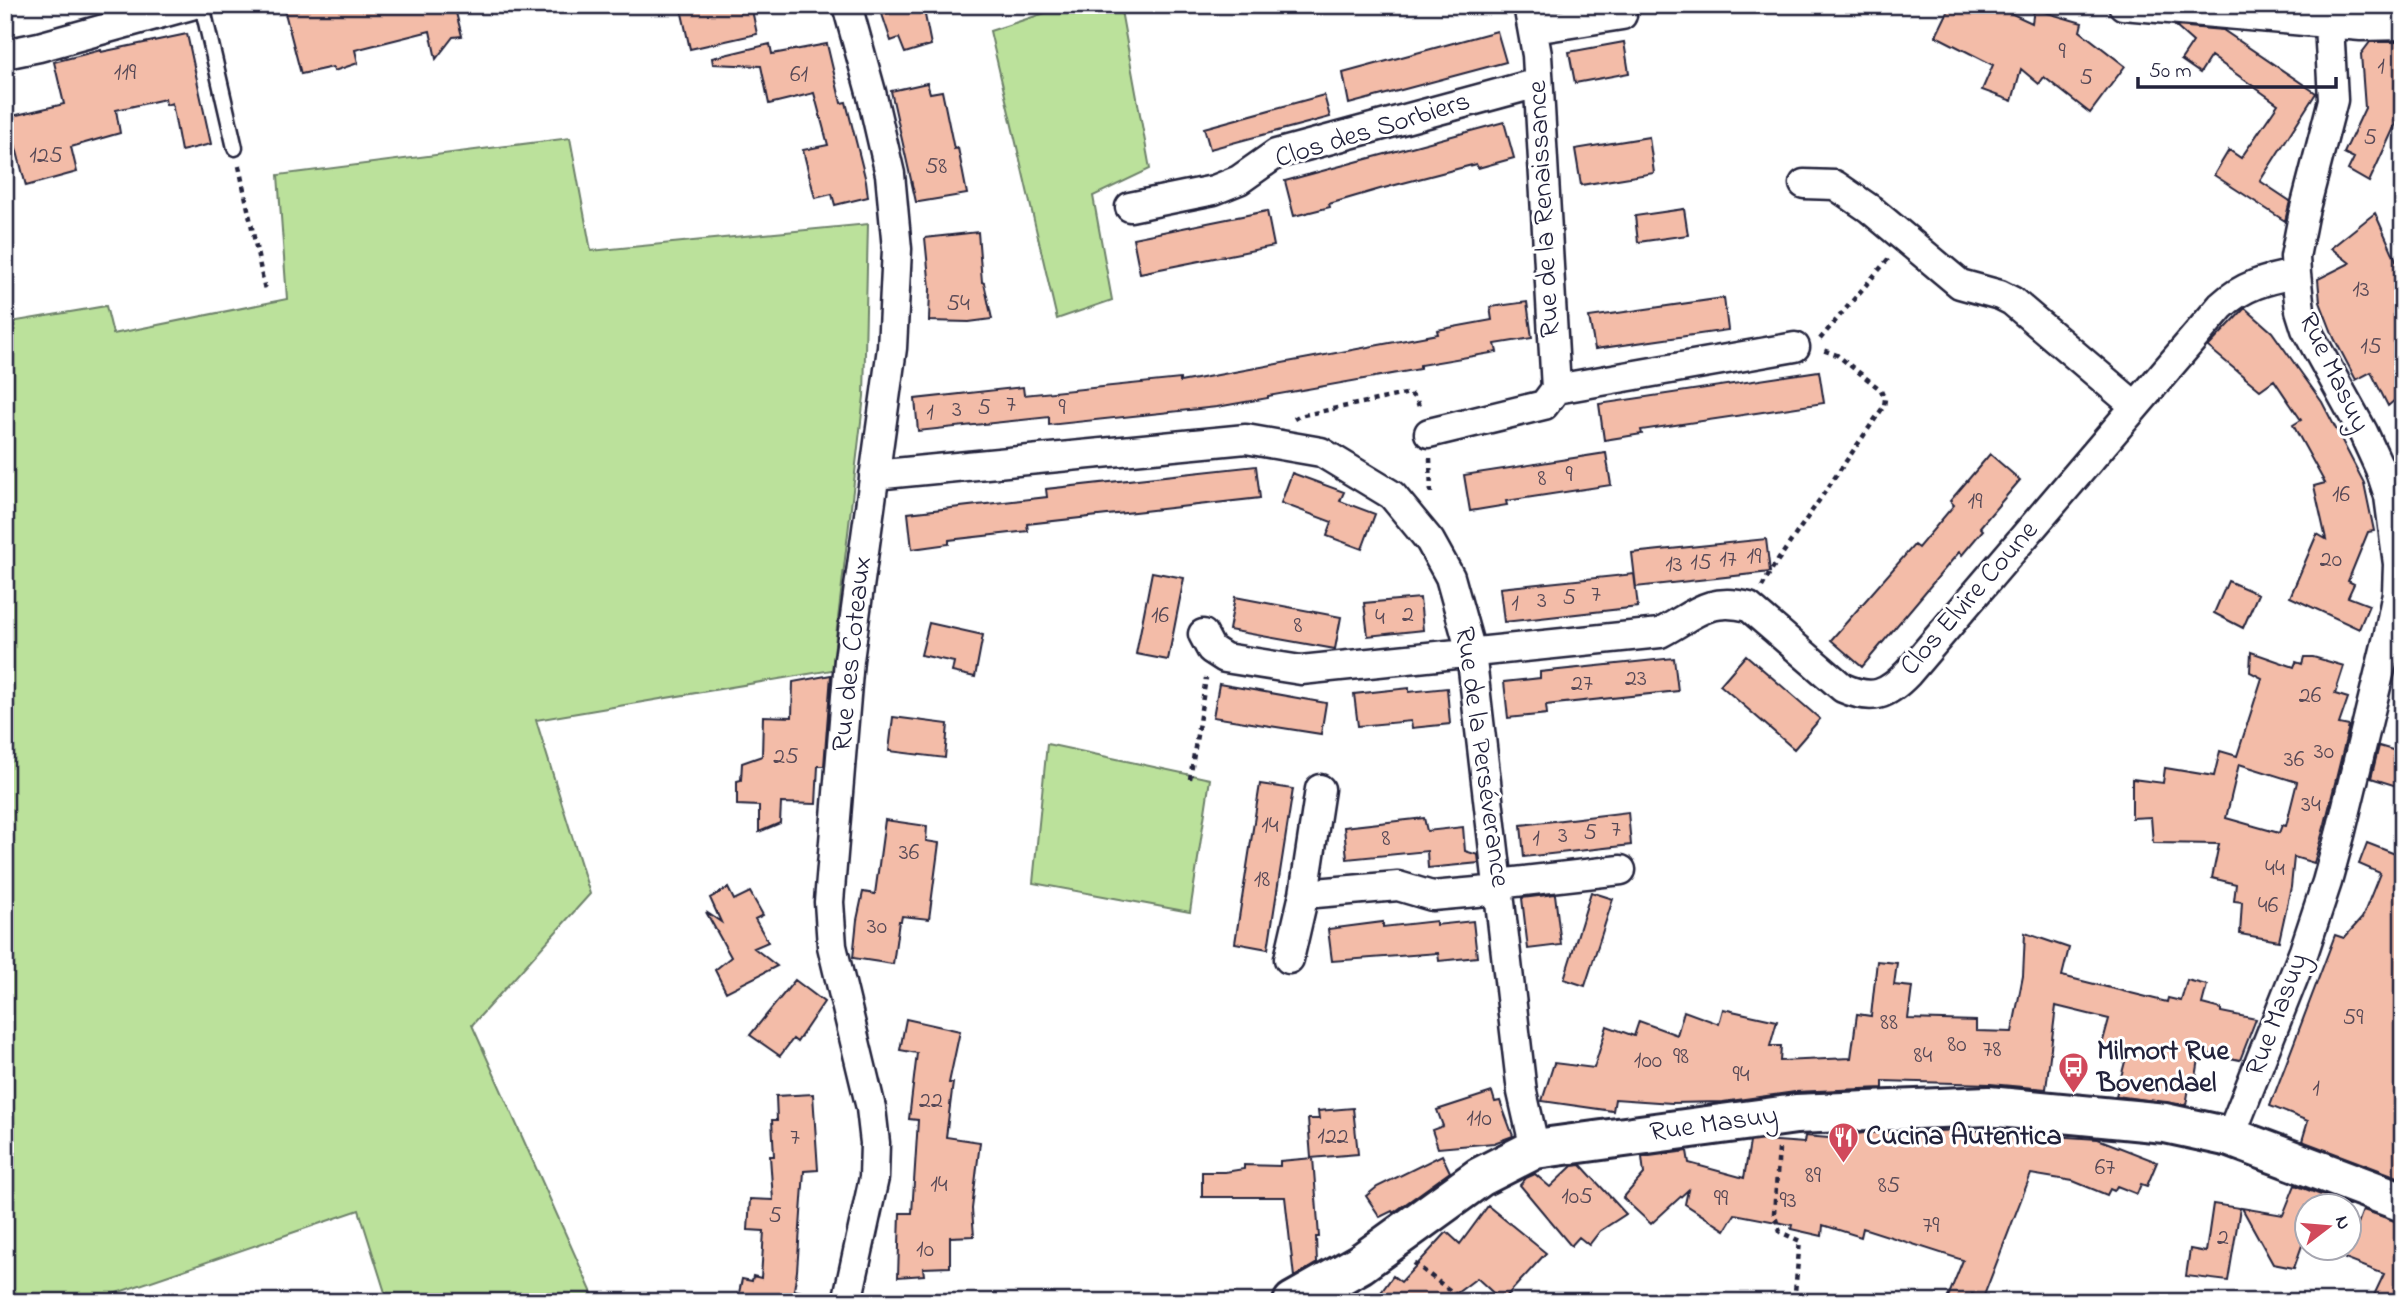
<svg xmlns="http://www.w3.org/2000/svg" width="2408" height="1307" font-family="'Indie Flower',sans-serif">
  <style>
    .green { fill: #bbe19b; stroke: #6e826b; stroke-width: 2 }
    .building { fill: #f3bca8; stroke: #22223b; stroke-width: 2; fill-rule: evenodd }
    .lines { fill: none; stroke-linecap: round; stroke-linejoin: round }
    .lane-casing { stroke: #22223b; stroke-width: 19 }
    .street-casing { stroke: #22223b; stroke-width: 33 }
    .secondary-casing { stroke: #22223b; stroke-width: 44 }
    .path { stroke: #22223b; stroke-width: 4.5; stroke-dasharray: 5 5; stroke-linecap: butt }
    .lane { stroke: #fff; stroke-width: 14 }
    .street { stroke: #fff; stroke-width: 28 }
    .secondary { stroke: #fff; stroke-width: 38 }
    .labels { text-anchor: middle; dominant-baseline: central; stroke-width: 6; stroke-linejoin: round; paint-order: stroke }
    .number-label { font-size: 24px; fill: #564856 }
    .street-label { font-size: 28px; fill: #22223b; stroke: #fff }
    .poi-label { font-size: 28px; font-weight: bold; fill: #22223b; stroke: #fff; text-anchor: start }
  </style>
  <rect width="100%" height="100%" fill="#fff"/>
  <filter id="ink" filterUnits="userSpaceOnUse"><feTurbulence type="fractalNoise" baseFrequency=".0143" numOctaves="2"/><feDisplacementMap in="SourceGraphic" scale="14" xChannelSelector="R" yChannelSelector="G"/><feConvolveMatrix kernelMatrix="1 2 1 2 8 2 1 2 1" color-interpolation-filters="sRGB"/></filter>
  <g filter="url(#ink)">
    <!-- green -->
    <path class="green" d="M1049 5H1120L1150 169 1093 196 1112 300 1057 319 990 31 1051 11Z
      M570 138 591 251 868 224 864 396 832 670 536 720 590 894 472 1025 596 1302H388L359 1210 90 1302H5V323L106 306 113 334 287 299 278 175Z
      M1047 744 1210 779 1190 912 1033 883Z"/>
    <!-- building -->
    <path class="building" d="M283 5H454L462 36 453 37 436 59 430 31 355 50 358 63 334 71 333 67 301 74Z
      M700 5H751L757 34 690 49 681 9Z
      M910 5H923L931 45 905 53 899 38 891 41 882 14Z
      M1951 5H1993L2032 23 2034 9 2082 23 2080 31 2125 66 2090 113 2044 77 2039 84 2021 69 2012 101 1982 90 1993 65 1936 36Z
      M2175 26 2223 30 2316 93 2260 181 2290 201 2285 221 2214 175 2229 150 2241 158 2278 104 2211 56 2200 73 2181 60 2193 42Z
      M1497 31 1506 62 1349 104 1343 73Z
      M187 34 211 144 181 151 172 103 166 105 165 99 116 110 120 133 71 147 77 172 26 186 8 117 64 104 54 62 101 50V52Z
      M1624 42 1629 73 1575 83 1569 52Z
      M2370 42H2403V118L2398 119 2369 182 2348 170 2354 158 2344 153 2365 108 2361 54Z
      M770 44 772 54 827 44 841 103 846 102 866 181 868 197 835 205 832 194 815 198 803 150 828 145 814 93 769 104 761 66 713 64 712 58Z
      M927 83 930 93 942 91 954 149 958 148 967 194 919 202H916L891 91Z
      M1324 95 1330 117 1210 149 1204 128Z
      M1504 122 1514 158 1478 168 1476 164 1380 189 1329 204 1330 207 1294 216 1285 181Z
      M1649 137 1654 173 1581 185 1575 149Z
      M1684 209 1688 235 1638 242 1635 216Z
      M1267 211 1274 246 1140 273 1133 238Z
      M2375 213 2403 276V393L2388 406 2371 372 2356 380 2334 338 2320 302 2318 279 2350 263 2331 248Z
      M978 232 982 282 984 283 992 319 969 322 929 321 930 288 925 238Z
      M1724 298 1728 330 1595 349 1589 317Z
      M1527 302 1532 338 1495 344 1497 352 1420 365V369L1268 396V398L1217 407 1049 425V417L918 431 915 399 1023 387 1024 395 1180 379V382L1438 334 1437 330 1492 320 1490 307Z
      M2245 308 2272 332 2322 402 2364 483 2374 531 2368 532 2348 581 2354 584 2348 597 2369 605 2359 629 2290 597 2317 534 2326 539 2314 486 2325 483 2293 425 2301 420 2274 380 2260 390 2208 347Z
      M1819 371 1824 403 1641 430 1642 434 1604 440 1599 404Z
      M1606 453 1611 485 1506 501 1507 505 1470 511 1464 475Z
      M1990 454 2020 480 1980 527 1983 530 1962 555 1959 552 1862 667 1831 640 1914 545 1918 548 1954 505 1950 501Z
      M1256 466 1260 498 1027 524 1028 531 949 540V544L912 549 908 513 1047 497 1046 489Z
      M1292 473 1344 492 1340 501 1375 514 1362 549 1327 536 1332 522 1281 503Z
      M1766 539 1770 572 1636 587 1632 553Z
      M1152 572 1184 578 1168 660 1136 654Z
      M1634 574 1638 607 1504 622 1500 588Z
      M2228 581 2258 594 2243 628 2214 613Z
      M1235 597 1341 617 1335 649 1229 630Z
      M1420 598 1423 630 1368 636 1364 603Z
      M929 623 983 635 975 677 952 672 954 662 921 655Z
      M2251 652 2294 667 2296 662 2302 664 2304 657H2313L2344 666 2335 694 2348 698 2339 724 2349 726 2325 824 2314 863 2294 857 2291 887 2279 941 2240 934 2242 902 2234 901 2236 884 2212 878 2219 844 2153 843 2151 817 2132 818V779L2163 783 2165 768 2214 776 2220 751 2237 756 2262 678 2250 672ZM2239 764 2297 782 2286 826 2282 825 2279 833 2226 818Z
      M1746 655 1820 719 1794 749 1720 685Z
      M1674 658 1678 691 1546 705 1547 714 1508 718 1504 682 1540 678V672Z
      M831 675 824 766H818L816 804 781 803 780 823 759 832V806L737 805V781L741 780 742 763 762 756 763 716 792 717 793 682Z
      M1219 684 1326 703 1321 734 1213 717Z
      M1409 688V692L1447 688 1450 724 1412 728 1411 721 1358 726 1354 694Z
      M893 717 948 724 945 758 889 751Z
      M2379 746 2403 753V788L2371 778Z
      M1260 784 1293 789 1268 949 1235 943Z
      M1628 812 1631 845 1524 857 1521 825Z
      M1424 818 1427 831 1463 827 1465 851 1478 855 1479 863 1428 868 1427 851 1347 859 1344 827Z
      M885 820 927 826 926 841 939 843 929 919 902 916 901 921H899L893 964 853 958 857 920 863 892 875 894Z
      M2367 843 2403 857V1101L2397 1116 2403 1118V1179L2302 1141 2308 1121 2270 1106 2335 935 2344 938 2362 918 2380 873 2359 864Z
      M728 888 734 900 750 892 763 915 755 919 768 942 754 948 777 966 726 992 715 970 731 957 706 912 721 922 710 898Z
      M1591 892 1613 899 1585 986 1564 979Z
      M1555 894 1561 945 1528 949 1522 898Z
      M1436 921V925L1473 921 1477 957 1439 961 1438 953 1332 961 1328 929 1383 922V927Z
      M2025 933 2069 948 2062 976 2167 1002 2168 998 2181 1001 2187 980 2207 985 2202 1004 2221 1009V1012L2256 1019 2240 1060 2200 1052 2196 1078 2191 1077 2186 1105 2116 1096 2127 1054 2101 1048 2109 1019 2056 1006 2046 1089 1990 1084 1883 1081V1088L1795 1092 1723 1102 1672 1103 1615 1099 1613 1111 1542 1101 1554 1063 1594 1068 1607 1026 1634 1036 1639 1021 1677 1035 1684 1011 1719 1024 1723 1009 1777 1021 1770 1046H1781L1780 1061 1851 1058 1857 1014 1871 1016 1877 961 1897 963 1894 985 1912 987 1908 1019 1976 1021V1031L2012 1032 2023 976Z
      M795 980 824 1002 797 1042 793 1039 780 1056 750 1035Z
      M906 1019 960 1031 949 1083H953L946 1137 980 1142 972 1209 974 1236 950 1237V1267L923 1268 924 1275 898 1277 900 1213H912L918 1120 909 1119 917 1053 900 1050Z
      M1492 1092 1495 1102 1500 1101 1513 1136 1494 1143 1438 1148 1432 1130 1443 1126 1437 1110Z
      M813 1094 818 1170 804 1171 797 1271 794 1290 806 1293 805 1302H737L742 1279 752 1281 753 1276 761 1278 764 1231 748 1230 750 1199 773 1200 770 1156H774L772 1120H777L776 1096Z
      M1353 1108 1358 1154 1311 1158 1308 1119H1319L1318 1111Z
      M1970 1130 2037 1139V1135L2098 1139 2157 1162 2147 1186 2141 1184 2137 1194 2117 1186 2114 1191 2110 1189 2107 1195 2073 1181 2031 1174 1983 1298 1972 1294 1969 1302H1946L1963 1260 1863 1228 1861 1237 1823 1225 1822 1236 1791 1229 1792 1225 1735 1214 1725 1230 1685 1204 1688 1190 1651 1224 1623 1198 1644 1174 1642 1157 1687 1151 1689 1163 1744 1178 1750 1142 1765 1140 1804 1143 1805 1136 1829 1138 1864 1133Z
      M1442 1155 1450 1172 1393 1213 1392 1211 1380 1217 1366 1196 1377 1187Z
      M1313 1158 1319 1237H1316L1317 1263 1294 1277 1285 1197H1202V1172H1225L1244 1169V1165L1280 1166V1161Z
      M1581 1165 1626 1214 1600 1231 1589 1245 1579 1237 1571 1246 1520 1185 1526 1178 1535 1174 1550 1187 1572 1166Z
      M2295 1185 2350 1206H2306V1234L2294 1268 2273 1264 2242 1208 2283 1215Z
      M2213 1204 2240 1208 2228 1281 2186 1276 2190 1249 2206 1252Z
      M1488 1206 1546 1253 1502 1301 1477 1278 1445 1302H1374L1393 1276 1401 1282 1447 1232 1460 1244Z
      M2363 1210 2403 1223V1302H2388L2374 1295 2384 1274 2345 1259Z"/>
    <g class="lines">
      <defs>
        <path id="lane" d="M202 5 235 148"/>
        <path id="street" d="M847 5 871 92 890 174 897 249 892 348 849 660 829 902 832 946 871 1108 875 1143 874 1178 847 1302
          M1528 5 1537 55 1556 389
          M2123 5 2361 26 2403 25
          M1534 29 1622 15
          M5 54 39 47 191 5
          M1804 184 1835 185 1870 209 1960 284 2000 295 2012 301 2135 406
          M1130 207 1214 190 1239 180 1276 154 1538 83
          M1429 433 1544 405 1556 389 1795 347
          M874 475 1246 439 1321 452 1392 495 1430 541 1450 577 1471 652 1522 1092 1535 1149
          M1203 634 1211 649 1225 658 1301 670 1660 633C1693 616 1708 596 1749 607L1843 688C1873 701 1887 695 1908 673L2221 306C2242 286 2267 279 2296 274
          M1498 884 1621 870
          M1304 894 1398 886 1432 896 1499 890
          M1289 959 1304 894 1320 789
          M2230 1137 2304 951 2327 882 2340 835 2389 633 2397 593 2398 564 2389 496 2380 469 2363 432 2306 329 2300 310 2296 274 2295 257 2303 216 2333 100 2328 5"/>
        <path id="secondary" d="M1293 1302 1360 1264 1480 1177 1535 1149 1796 1114 1988 1106 2165 1123 2230 1137 2403 1202"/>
      </defs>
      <!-- lane casing -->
      <use href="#lane" class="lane-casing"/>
      <!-- street casing -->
      <use href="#street" class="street-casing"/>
      <!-- secondary casing -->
      <use href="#secondary" class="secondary-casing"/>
      <!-- path -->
      <path class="path" d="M239 166 265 290
        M1820 339 1889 258
        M1294 419 1299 416 1410 393 1417 401 1420 409
        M1430 458 1431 498
        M1762 587 1772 569 1884 406 1885 399 1881 390 1837 355 1820 349
        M1190 779 1206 678
        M1779 1149 1774 1213 1780 1232 1800 1241 1794 1302
        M1414 1263 1465 1302"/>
      <!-- lane -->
      <use href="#lane" class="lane"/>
      <!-- street -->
      <use href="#street" class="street"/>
      <!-- secondary -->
      <use href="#secondary" class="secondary"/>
    </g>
  </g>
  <!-- icons -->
  <defs>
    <symbol id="bus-pin" viewBox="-11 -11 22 30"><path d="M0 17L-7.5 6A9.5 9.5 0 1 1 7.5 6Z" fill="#d1495b" stroke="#fff"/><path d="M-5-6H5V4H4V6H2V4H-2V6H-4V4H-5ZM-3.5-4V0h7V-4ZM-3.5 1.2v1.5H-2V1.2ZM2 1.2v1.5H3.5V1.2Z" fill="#fff"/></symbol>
    <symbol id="restaurant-pin" viewBox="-11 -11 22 30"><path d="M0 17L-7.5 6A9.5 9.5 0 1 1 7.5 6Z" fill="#d1495b" stroke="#fff"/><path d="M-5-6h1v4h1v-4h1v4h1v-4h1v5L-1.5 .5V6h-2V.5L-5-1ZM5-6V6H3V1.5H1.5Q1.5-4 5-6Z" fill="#fff"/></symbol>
  </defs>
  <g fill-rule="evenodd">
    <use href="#bus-pin" x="2056" y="1050" width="35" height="47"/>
    <use href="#restaurant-pin" x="1826" y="1120" width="35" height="47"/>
  </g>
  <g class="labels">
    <!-- number labels -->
    <g class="number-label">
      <text x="2062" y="52">9</text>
      <text x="2381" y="67">1</text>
      <text x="125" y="73">119</text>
      <text x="799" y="75">61</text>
      <text x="2086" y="78">5</text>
      <text x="2370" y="138">5</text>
      <text x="46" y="156">125</text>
      <text x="936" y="167">58</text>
      <text x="2361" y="290">13</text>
      <text x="958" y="304">54</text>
      <text x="2371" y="347">15</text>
      <text x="1011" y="405">7</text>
      <text x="984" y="408">5</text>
      <text x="1062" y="408">9</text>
      <text x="957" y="410">3</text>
      <text x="930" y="413">1</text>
      <text x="1569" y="475">9</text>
      <text x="1542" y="479">8</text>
      <text x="2341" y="495">16</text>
      <text x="1975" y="502">19</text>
      <text x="1754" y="557">19</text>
      <text x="1728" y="560">17</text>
      <text x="2331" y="560">20</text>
      <text x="1701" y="563">15</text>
      <text x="1674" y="565">13</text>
      <text x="1596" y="595">7</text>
      <text x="1569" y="598">5</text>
      <text x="1542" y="601">3</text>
      <text x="1515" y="604">1</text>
      <text x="1408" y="615">2</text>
      <text x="1160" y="616">16</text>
      <text x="1380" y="618">4</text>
      <text x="1298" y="626">8</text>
      <text x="1636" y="679">23</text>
      <text x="1582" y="684">27</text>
      <text x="2310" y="696">26</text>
      <text x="2324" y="752">30</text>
      <text x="786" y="757">25</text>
      <text x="2294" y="760">36</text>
      <text x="2311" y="805">34</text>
      <text x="1270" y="826">14</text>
      <text x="1616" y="830">7</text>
      <text x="1590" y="833">5</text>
      <text x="1563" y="836">3</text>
      <text x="1386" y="839">8</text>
      <text x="1536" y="839">1</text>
      <text x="909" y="853">36</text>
      <text x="2275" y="869">44</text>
      <text x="1262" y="880">18</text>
      <text x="2268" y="906">46</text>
      <text x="877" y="927">30</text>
      <text x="2353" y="1018">59</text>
      <text x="1889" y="1023">88</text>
      <text x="1957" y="1045">80</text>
      <text x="1992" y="1050">78</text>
      <text x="1923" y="1056">84</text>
      <text x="1681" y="1057">98</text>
      <text x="1648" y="1061">100</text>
      <text x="1741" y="1075">94</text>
      <text x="2316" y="1089">1</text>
      <text x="931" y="1101">22</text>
      <text x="1479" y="1119">110</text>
      <text x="1333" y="1137">122</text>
      <text x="795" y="1138">7</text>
      <text x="2105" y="1168">67</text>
      <text x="1813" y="1176">89</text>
      <text x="939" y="1185">14</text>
      <text x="1889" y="1186">85</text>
      <text x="1577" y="1197">105</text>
      <text x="1721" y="1199">99</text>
      <text x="1788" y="1201">93</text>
      <text x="775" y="1216">5</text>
      <text x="1931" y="1226">79</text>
      <text x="2223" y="1238">2</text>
      <text x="925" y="1250">10</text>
    </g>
    <!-- street labels -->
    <g class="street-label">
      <text transform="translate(1373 131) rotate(-17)">Clos des Sorbiers</text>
      <text transform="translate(1545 209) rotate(-93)">Rue de la Renaissance</text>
      <text transform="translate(2333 373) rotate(64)">Rue Masuy</text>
      <text transform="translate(1970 599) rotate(-49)">Clos Elvire Coune</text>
      <text transform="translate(853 654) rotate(-84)">Rue des Coteaux</text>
      <text transform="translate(1481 757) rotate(82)">Rue de la Perséverance</text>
      <text transform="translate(2278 1015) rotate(-69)">Rue Masuy</text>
      <text transform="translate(1714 1125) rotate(-8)">Rue Masuy</text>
    </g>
    <!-- poi labels -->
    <g class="poi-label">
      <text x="2097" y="1052">Milmort Rue<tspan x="2097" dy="32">Bovendael</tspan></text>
      <text x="1866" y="1137">Cucina Autentica</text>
    </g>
  </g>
  <!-- margin -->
  <rect width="2408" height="1307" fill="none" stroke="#fff" stroke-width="28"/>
  <rect x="14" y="14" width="2380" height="1279" fill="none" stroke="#22223b" stroke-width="2.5" filter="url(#ink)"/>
  <!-- north arrow -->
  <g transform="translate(2328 1227) rotate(74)"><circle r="33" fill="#ffffff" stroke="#a7a7b1" stroke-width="2"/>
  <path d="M0-5L12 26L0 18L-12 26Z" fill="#d1495b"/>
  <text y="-10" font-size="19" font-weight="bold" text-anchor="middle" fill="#22223b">N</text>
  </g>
  <!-- scale -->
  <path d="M2138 77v10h198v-10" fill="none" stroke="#22223b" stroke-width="3.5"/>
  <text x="2149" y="77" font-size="21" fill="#22223b" stroke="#ffffff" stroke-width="5" paint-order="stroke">50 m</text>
</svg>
